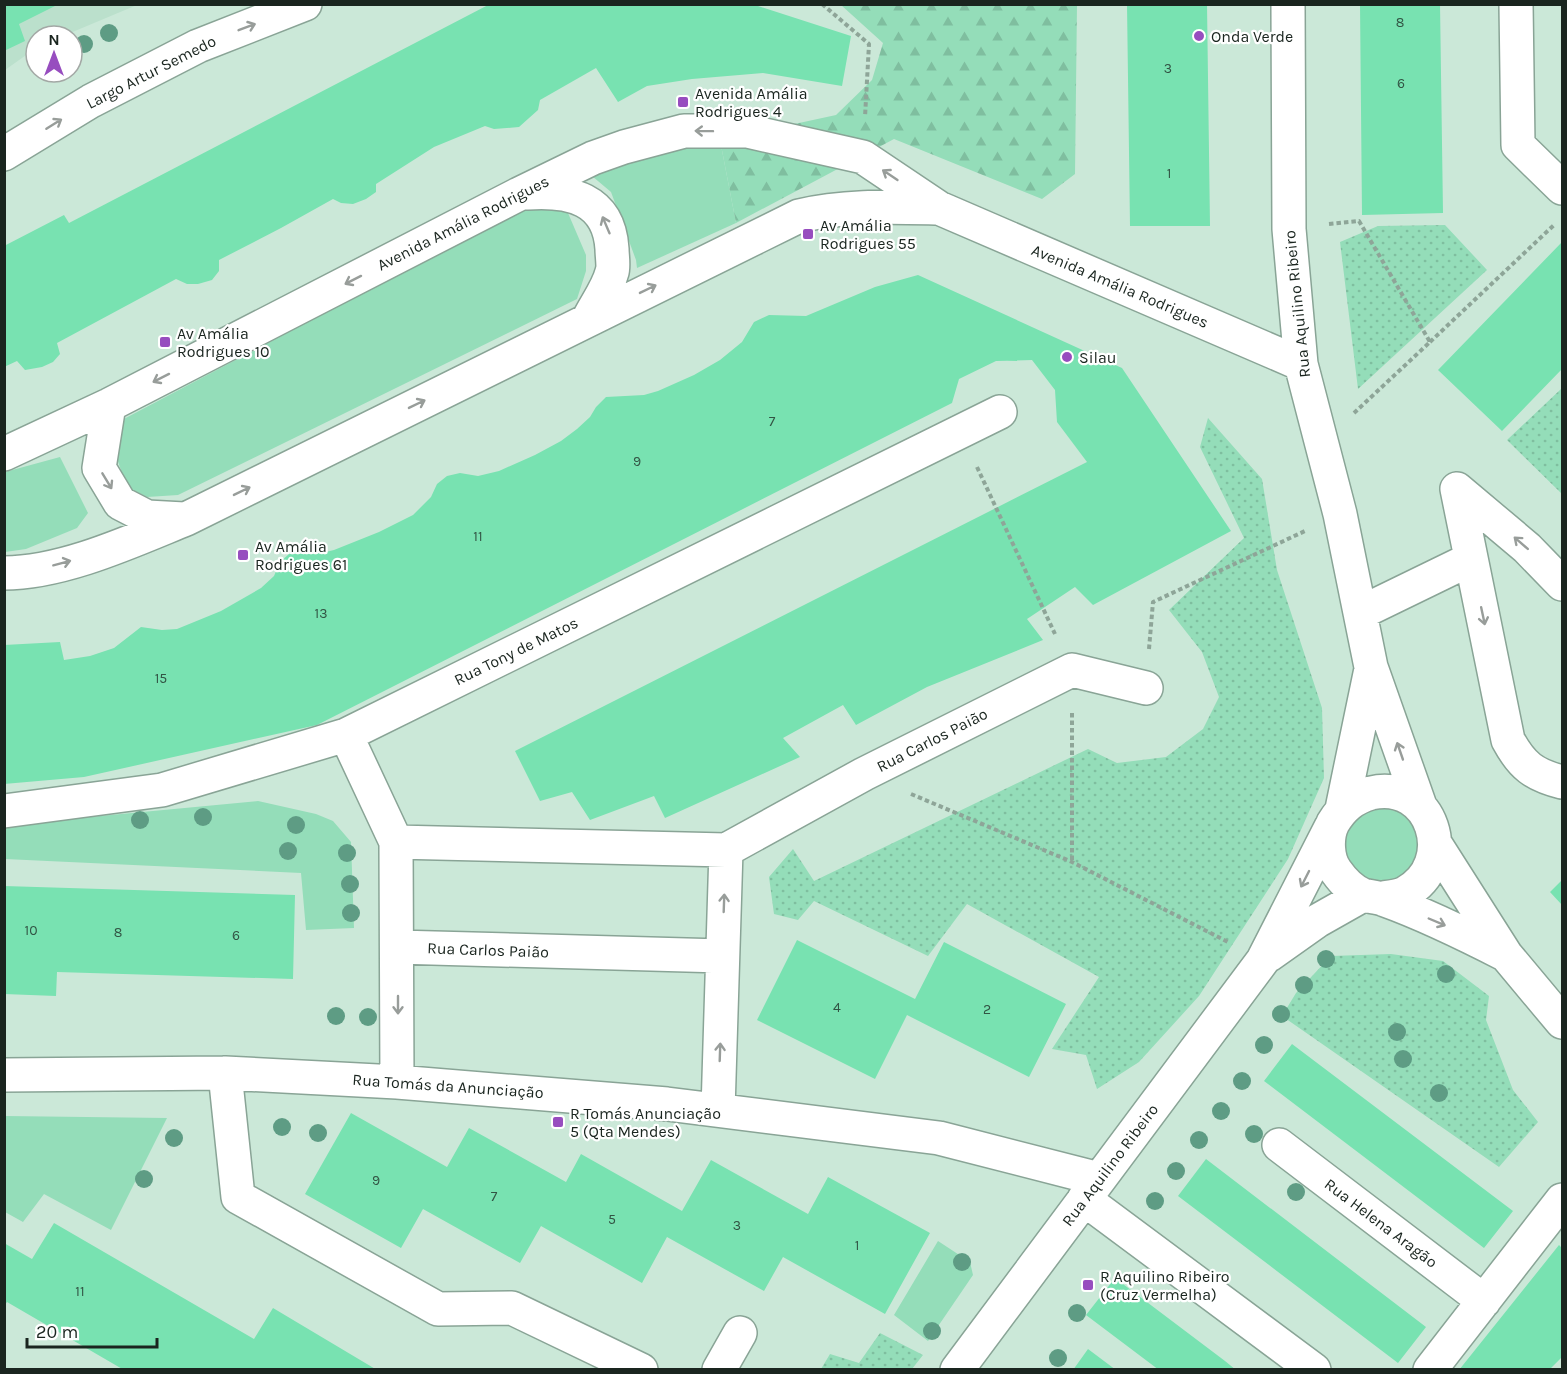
<svg xmlns="http://www.w3.org/2000/svg" width="1567" height="1374" font-family="Karla,sans-serif">
  <style>
    .built { fill: #bbe0cc }
    .grass { fill: #94ddb9 }
    .forest { fill: url(#forest-firs) }
    .garden { fill: url(#garden-dots) }
    .building { fill: #78e2b1 }
    .lines { fill: none; stroke-linecap: round; stroke-linejoin: round }
    .street-casing { stroke: #89a496; stroke-width: 36 }
    .path { stroke: #8ea598; stroke-width: 4; stroke-dasharray: 4.5 3; stroke-linecap: butt }
    .street { stroke: #fff; stroke-width: 33 }
    .tree { fill: #5e9c84 }
    .oneway { stroke: #989d9a }
    .poi-dot { fill: #974dbf; stroke: #fff; stroke-width: 2 }
    .labels { text-anchor: middle; dominant-baseline: central; stroke-width: 4.5; stroke-linejoin: round; paint-order: stroke }
    .number-label { font-size: 14px; fill: #325444 }
    .poi-label { font-size: 16px; fill: #1a251f; stroke: #fff; text-anchor: start }
    .street-label { font-size: 16px; fill: #1a251f; stroke: #fff }
  </style>
  <defs>
    <pattern id="forest-firs" width="22" height="20" patternUnits="userSpaceOnUse" patternTransform="scale(1.5)"><rect width="22" height="20" fill="#94ddb9"/><path d="M5 1l3.5 6h-7zM16 11l3.5 6h-7z" fill="#7fbe9f"/></pattern>
    <pattern id="garden-dots" width="8" height="8" patternUnits="userSpaceOnUse" patternTransform="scale(1.5)"><rect width="8" height="8" fill="#94ddb9"/><path d="M2 2h.1M6 6h.1" fill="none" stroke="#7fbe9f" stroke-width="1.8" stroke-linecap="round"/></pattern>
  </defs>
  <rect width="100%" height="100%" fill="#cbe8d8"/>
  <!-- built -->
  <path class="built" d="M5 5H137L63 36H36V48L5 70Z"/>
  <!-- grass -->
  <path class="grass" d="M720 140 736 223 637 268 636 260 611 192 592 176 645 154Z
    M554 206 568 213 586 255V271L577 299 178 495 147 497 131 489 123 476 113 447 120 421 520 210Z
    M60 457 88 513 77 528 26 549 5 552V472Z
    M258 801 316 814 333 821 351 842 354 928 306 930 301 873 5 859V825Z
    M1345 845a37 37 0 1 1 74 0a37 37 0 1 1-74 0Z
    M5 1116 167 1118 111 1230 44 1194 23 1222 5 1212Z
    M938 1241 970 1262 973 1275 928 1341 894 1315Z"/>
  <!-- forest -->
  <path class="forest" d="M841 5H1077L1075 174 1042 199 894 139 736 223 720 140 836 115 872 80 883 43Z"/>
  <!-- garden -->
  <path class="garden" d="M1445 225 1487 270 1358 389 1340 242 1378 226Z
    M1561 389 1562 391V494L1507 440Z
    M1208 418 1262 479 1277 570 1322 708 1324 778 1288 859 1199 996 1139 1062 1097 1089 1086 1055 1052 1049 1099 977 967 904 928 956 814 901 798 920 774 914 769 877 793 849 814 881 1088 749 1117 763 1166 757 1203 729 1219 697 1202 652 1169 610 1244 538 1200 447Z
    M1391 954 1443 961 1489 996 1486 1020 1513 1090 1538 1122 1499 1167 1282 1016 1296 993 1331 956Z
    M880 1333 923 1355 912 1369H821L830 1354 859 1363Z"/>
  <!-- building -->
  <path class="building" d="M4 4H59L19 24 25 41 4 51Z
    M490 4H752L851 36 842 86 763 73 692 79 647 86 618 102 596 68 540 100 538 110 519 127 494 129 485 126 434 147 376 184V192L366 199 353 204 341 203 333 199 281 228 219 260V271L212 280 198 284H187L176 279 57 343 60 354 53 362 42 367 25 370 17 361 4 367V246L64 215 69 223Z
    M1127 4H1207L1210 226H1130Z
    M1360 4H1440L1443 213 1362 215Z
    M1562 242V369L1502 431 1438 370Z
    M918 275 1122 368 1231 531 1093 605 1075 587 1027 619 1043 640 927 687 856 725 843 705 783 738 800 757 665 818 654 796 590 820 572 792 540 801 515 751 1087 462 1057 422 1055 390 1032 360 996 361 959 379 952 403 317 725 84 777 4 784V645L60 642 64 660 90 656 114 648 141 627 162 630 177 629 221 611 261 588 274 576 280 562 289 554 321 553 334 550 379 532 413 515 431 497 437 484 447 476 460 473 478 476 499 471 535 455 561 441 577 429 590 417 596 407 606 397 644 395 658 391 694 375 720 360 742 342 754 322 769 315 806 316 875 287Z
    M1562 880V905L1550 892Z
    M4 886 295 895 293 979 57 972 56 996 4 994Z
    M797 940 915 999 944 942 1066 1004 1029 1077 907 1015 875 1079 757 1020Z
    M1292 1044 1513 1211 1484 1248 1264 1081Z
    M351 1113 447 1167 469 1128 566 1182 581 1154 682 1211 711 1160 808 1214 828 1177 930 1233 885 1314 783 1257 764 1291 667 1237 642 1283 541 1226 520 1263 423 1209 401 1248 305 1194Z
    M1206 1159 1426 1327 1398 1363 1178 1196Z
    M54 1223 254 1339 273 1308 377 1370H124L7 1302 4 1306V1243L32 1259Z
    M1559 1245 1562 1248V1357L1549 1370H1459Z
    M1115 1278 1225 1361 1236 1370H1159L1086 1315Z
    M1088 1349 1116 1370H1073Z"/>
  <g class="lines">
    <defs>
      <path id="street" d="M1288 4 1289 229 1301 364 1340 514 1371 667 1420 806
        M1516 4 1518 145 1562 188
        M4 154 91 101 198 46 305 4
        M527 193C569 190 609 198 612 249 612 256 614 266 612 272 608 288 596 304 589 318
        M109 405 99 468 120 503 147 517 184 519
        M4 454 109 405 519 194 593 158 624 147 684 131H747L863 157 939 208 1301 364
        M4 573C63 573 132 541 186 519L799 216C844 205 892 207 939 208
        M1562 584 1527 548 1457 489 1508 740C1522 766 1534 775 1562 782
        M1360 613 1471 559
        M346 735 396 842 397 1082
        M1342 809 1371 669
        M4 811 162 790 346 735 1000 412
        M396 842 726 850 864 774 1072 670 1146 688
        M1436 845 1506 955 1562 1022
        M1383 898C1390 897 1399 896 1405 893 1460 863 1432 779 1371 793 1353 798 1342 808 1333 823 1326 837 1327 859 1336 871 1343 881 1351 890 1363 895 1370 897 1378 897 1385 900 1427 915 1467 935 1506 955
        M397 947 722 956
        M1269 955 1317 921 1363 895
        M225 1073 238 1197 438 1309 512 1308 641 1370
        M4 1075 225 1073 397 1082 667 1104 939 1138 1099 1179
        M718 1110 726 850
        M1279 1145 1484 1301
        M1084 1199 1314 1370
        M719 1370 740 1333
        M957 1370 1263 960 1331 827
        M1430 1370 1562 1200"/>
    </defs>
    <!-- street casing -->
    <use href="#street" class="street-casing"/>
    <!-- path -->
    <path class="path" d="M822 4 869 44 865 117
      M1329 224 1359 221 1430 342 1354 413
      M1430 342 1554 225
      M977 467 1055 634
      M1149 649 1153 602 1305 531
      M1072 713V862
      M911 794 1072 862 1228 942"/>
    <!-- street -->
    <use href="#street" class="street"/>
  </g>
  <!-- trees -->
  <g class="tree">
    <circle cx="109" cy="33" r="9"/>
    <circle cx="84" cy="44" r="9"/>
    <circle cx="203" cy="817" r="9"/>
    <circle cx="140" cy="820" r="9"/>
    <circle cx="296" cy="825" r="9"/>
    <circle cx="288" cy="851" r="9"/>
    <circle cx="347" cy="853" r="9"/>
    <circle cx="350" cy="884" r="9"/>
    <circle cx="351" cy="913" r="9"/>
    <circle cx="1326" cy="959" r="9"/>
    <circle cx="1446" cy="974" r="9"/>
    <circle cx="1304" cy="985" r="9"/>
    <circle cx="1281" cy="1014" r="9"/>
    <circle cx="336" cy="1016" r="9"/>
    <circle cx="368" cy="1017" r="9"/>
    <circle cx="1397" cy="1032" r="9"/>
    <circle cx="1264" cy="1045" r="9"/>
    <circle cx="1403" cy="1059" r="9"/>
    <circle cx="1242" cy="1081" r="9"/>
    <circle cx="1439" cy="1093" r="9"/>
    <circle cx="1221" cy="1111" r="9"/>
    <circle cx="282" cy="1127" r="9"/>
    <circle cx="318" cy="1133" r="9"/>
    <circle cx="1254" cy="1134" r="9"/>
    <circle cx="174" cy="1138" r="9"/>
    <circle cx="1199" cy="1140" r="9"/>
    <circle cx="1176" cy="1171" r="9"/>
    <circle cx="144" cy="1179" r="9"/>
    <circle cx="1296" cy="1192" r="9"/>
    <circle cx="1155" cy="1201" r="9"/>
    <circle cx="962" cy="1262" r="9"/>
    <circle cx="1077" cy="1313" r="9"/>
    <circle cx="932" cy="1331" r="9"/>
    <circle cx="1058" cy="1358" r="9"/>
  </g>
  <!-- one-way arrows -->
  <defs><path id="oneway-shaft" d="M-6 0H5M1.5-3L5.5 0L1.5 3" fill="none" stroke-width="1.6" stroke-linecap="round" stroke-linejoin="round" transform="scale(1.5)"/></defs>
  <g class="oneway">
    <use href="#oneway-shaft" transform="translate(247 27) rotate(-21)"/>
    <use href="#oneway-shaft" transform="translate(54 124) rotate(-32)"/>
    <use href="#oneway-shaft" transform="translate(704 131) rotate(-179)"/>
    <use href="#oneway-shaft" transform="translate(890 175) rotate(-146)"/>
    <use href="#oneway-shaft" transform="translate(606 225) rotate(-113)"/>
    <use href="#oneway-shaft" transform="translate(353 280) rotate(153)"/>
    <use href="#oneway-shaft" transform="translate(648 289) rotate(-26)"/>
    <use href="#oneway-shaft" transform="translate(161 378) rotate(153)"/>
    <use href="#oneway-shaft" transform="translate(417 404) rotate(-26)"/>
    <use href="#oneway-shaft" transform="translate(107 481) rotate(59)"/>
    <use href="#oneway-shaft" transform="translate(242 491) rotate(-26)"/>
    <use href="#oneway-shaft" transform="translate(1521 543) rotate(-139)"/>
    <use href="#oneway-shaft" transform="translate(62 563) rotate(-15)"/>
    <use href="#oneway-shaft" transform="translate(1483 616) rotate(78)"/>
    <use href="#oneway-shaft" transform="translate(1400 751) rotate(-109)"/>
    <use href="#oneway-shaft" transform="translate(1305 879) rotate(117)"/>
    <use href="#oneway-shaft" transform="translate(724 903) rotate(-88)"/>
    <use href="#oneway-shaft" transform="translate(1437 922) rotate(23)"/>
    <use href="#oneway-shaft" transform="translate(398 1005) rotate(90)"/>
    <use href="#oneway-shaft" transform="translate(720 1052) rotate(-88)"/>
  </g>
  <!-- markers -->
  <g class="poi-dot">
    <circle cx="1199" cy="36" r="6"/>
    <rect x="677" y="96" width="12" height="12" rx="3"/>
    <rect x="802" y="228" width="12" height="12" rx="3"/>
    <rect x="159" y="336" width="12" height="12" rx="3"/>
    <circle cx="1067" cy="357" r="6"/>
    <rect x="237" y="549" width="12" height="12" rx="3"/>
    <rect x="552" y="1116" width="12" height="12" rx="3"/>
    <rect x="1082" y="1279" width="12" height="12" rx="3"/>
  </g>
  <g class="labels">
    <!-- number labels -->
    <g class="number-label">
      <text x="1400" y="22">8</text>
      <text x="1168" y="68">3</text>
      <text x="1401" y="83">6</text>
      <text x="1169" y="173">1</text>
      <text x="772" y="421">7</text>
      <text x="637" y="461">9</text>
      <text x="478" y="536">11</text>
      <text x="321" y="613">13</text>
      <text x="161" y="678">15</text>
      <text x="31" y="930">10</text>
      <text x="118" y="932">8</text>
      <text x="236" y="935">6</text>
      <text x="837" y="1007">4</text>
      <text x="987" y="1009">2</text>
      <text x="376" y="1180">9</text>
      <text x="494" y="1196">7</text>
      <text x="612" y="1219">5</text>
      <text x="737" y="1225">3</text>
      <text x="857" y="1245">1</text>
      <text x="80" y="1291">11</text>
    </g>
    <!-- poi labels -->
    <g class="poi-label">
      <text x="1211" y="36">Onda Verde</text>
      <text x="695" y="93">Avenida Amália<tspan x="695" dy="18">Rodrigues 4</tspan></text>
      <text x="820" y="225">Av Amália<tspan x="820" dy="18">Rodrigues 55</tspan></text>
      <text x="177" y="333">Av Amália<tspan x="177" dy="18">Rodrigues 10</tspan></text>
      <text x="1079" y="357">Silau</text>
      <text x="255" y="546">Av Amália<tspan x="255" dy="18">Rodrigues 61</tspan></text>
      <text x="570" y="1113">R Tomás Anunciação<tspan x="570" dy="18">5 (Qta Mendes)</tspan></text>
      <text x="1100" y="1276">R Aquilino Ribeiro<tspan x="1100" dy="18">(Cruz Vermelha)</tspan></text>
    </g>
    <!-- street labels -->
    <g class="street-label">
      <text transform="translate(151 72) rotate(-27)">Largo Artur Semedo</text>
      <text transform="translate(463 223) rotate(-27)">Avenida Amália Rodrigues</text>
      <text transform="translate(1120 286) rotate(23)">Avenida Amália Rodrigues</text>
      <text transform="translate(1297 304) rotate(-96)">Rua Aquilino Ribeiro</text>
      <text transform="translate(516 651) rotate(-26)">Rua Tony de Matos</text>
      <text transform="translate(932 740) rotate(-27)">Rua Carlos Paião</text>
      <text transform="translate(488 950) rotate(2)">Rua Carlos Paião</text>
      <text transform="translate(448 1086) rotate(4)">Rua Tomás da Anunciação</text>
      <text transform="translate(1110 1165) rotate(-53)">Rua Aquilino Ribeiro</text>
      <text transform="translate(1381 1223) rotate(37)">Rua Helena Aragão</text>
    </g>
  </g>
  <!-- border -->
  <rect width="1567" height="1374" fill="none" stroke="#1a251f" stroke-width="12"/>
  <!-- north arrow -->
  <g transform="translate(54 54)"><circle r="28" fill="#ffffff" stroke="#a3a8a5" stroke-width="1.5"/>
  <path d="M0-4.5L10 22L0 15L-10 22Z" fill="#974dbf"/>
  <text y="-9" font-size="16" font-weight="bold" text-anchor="middle" fill="#1a251f">N</text>
  </g>
  <!-- scale -->
  <path d="M27 1338v9h130v-9" fill="none" stroke="#1a251f" stroke-width="3"/>
  <text x="36" y="1338" font-size="18" fill="#1a251f" stroke="#ffffff" stroke-width="4.5" paint-order="stroke">20 m</text>
</svg>
